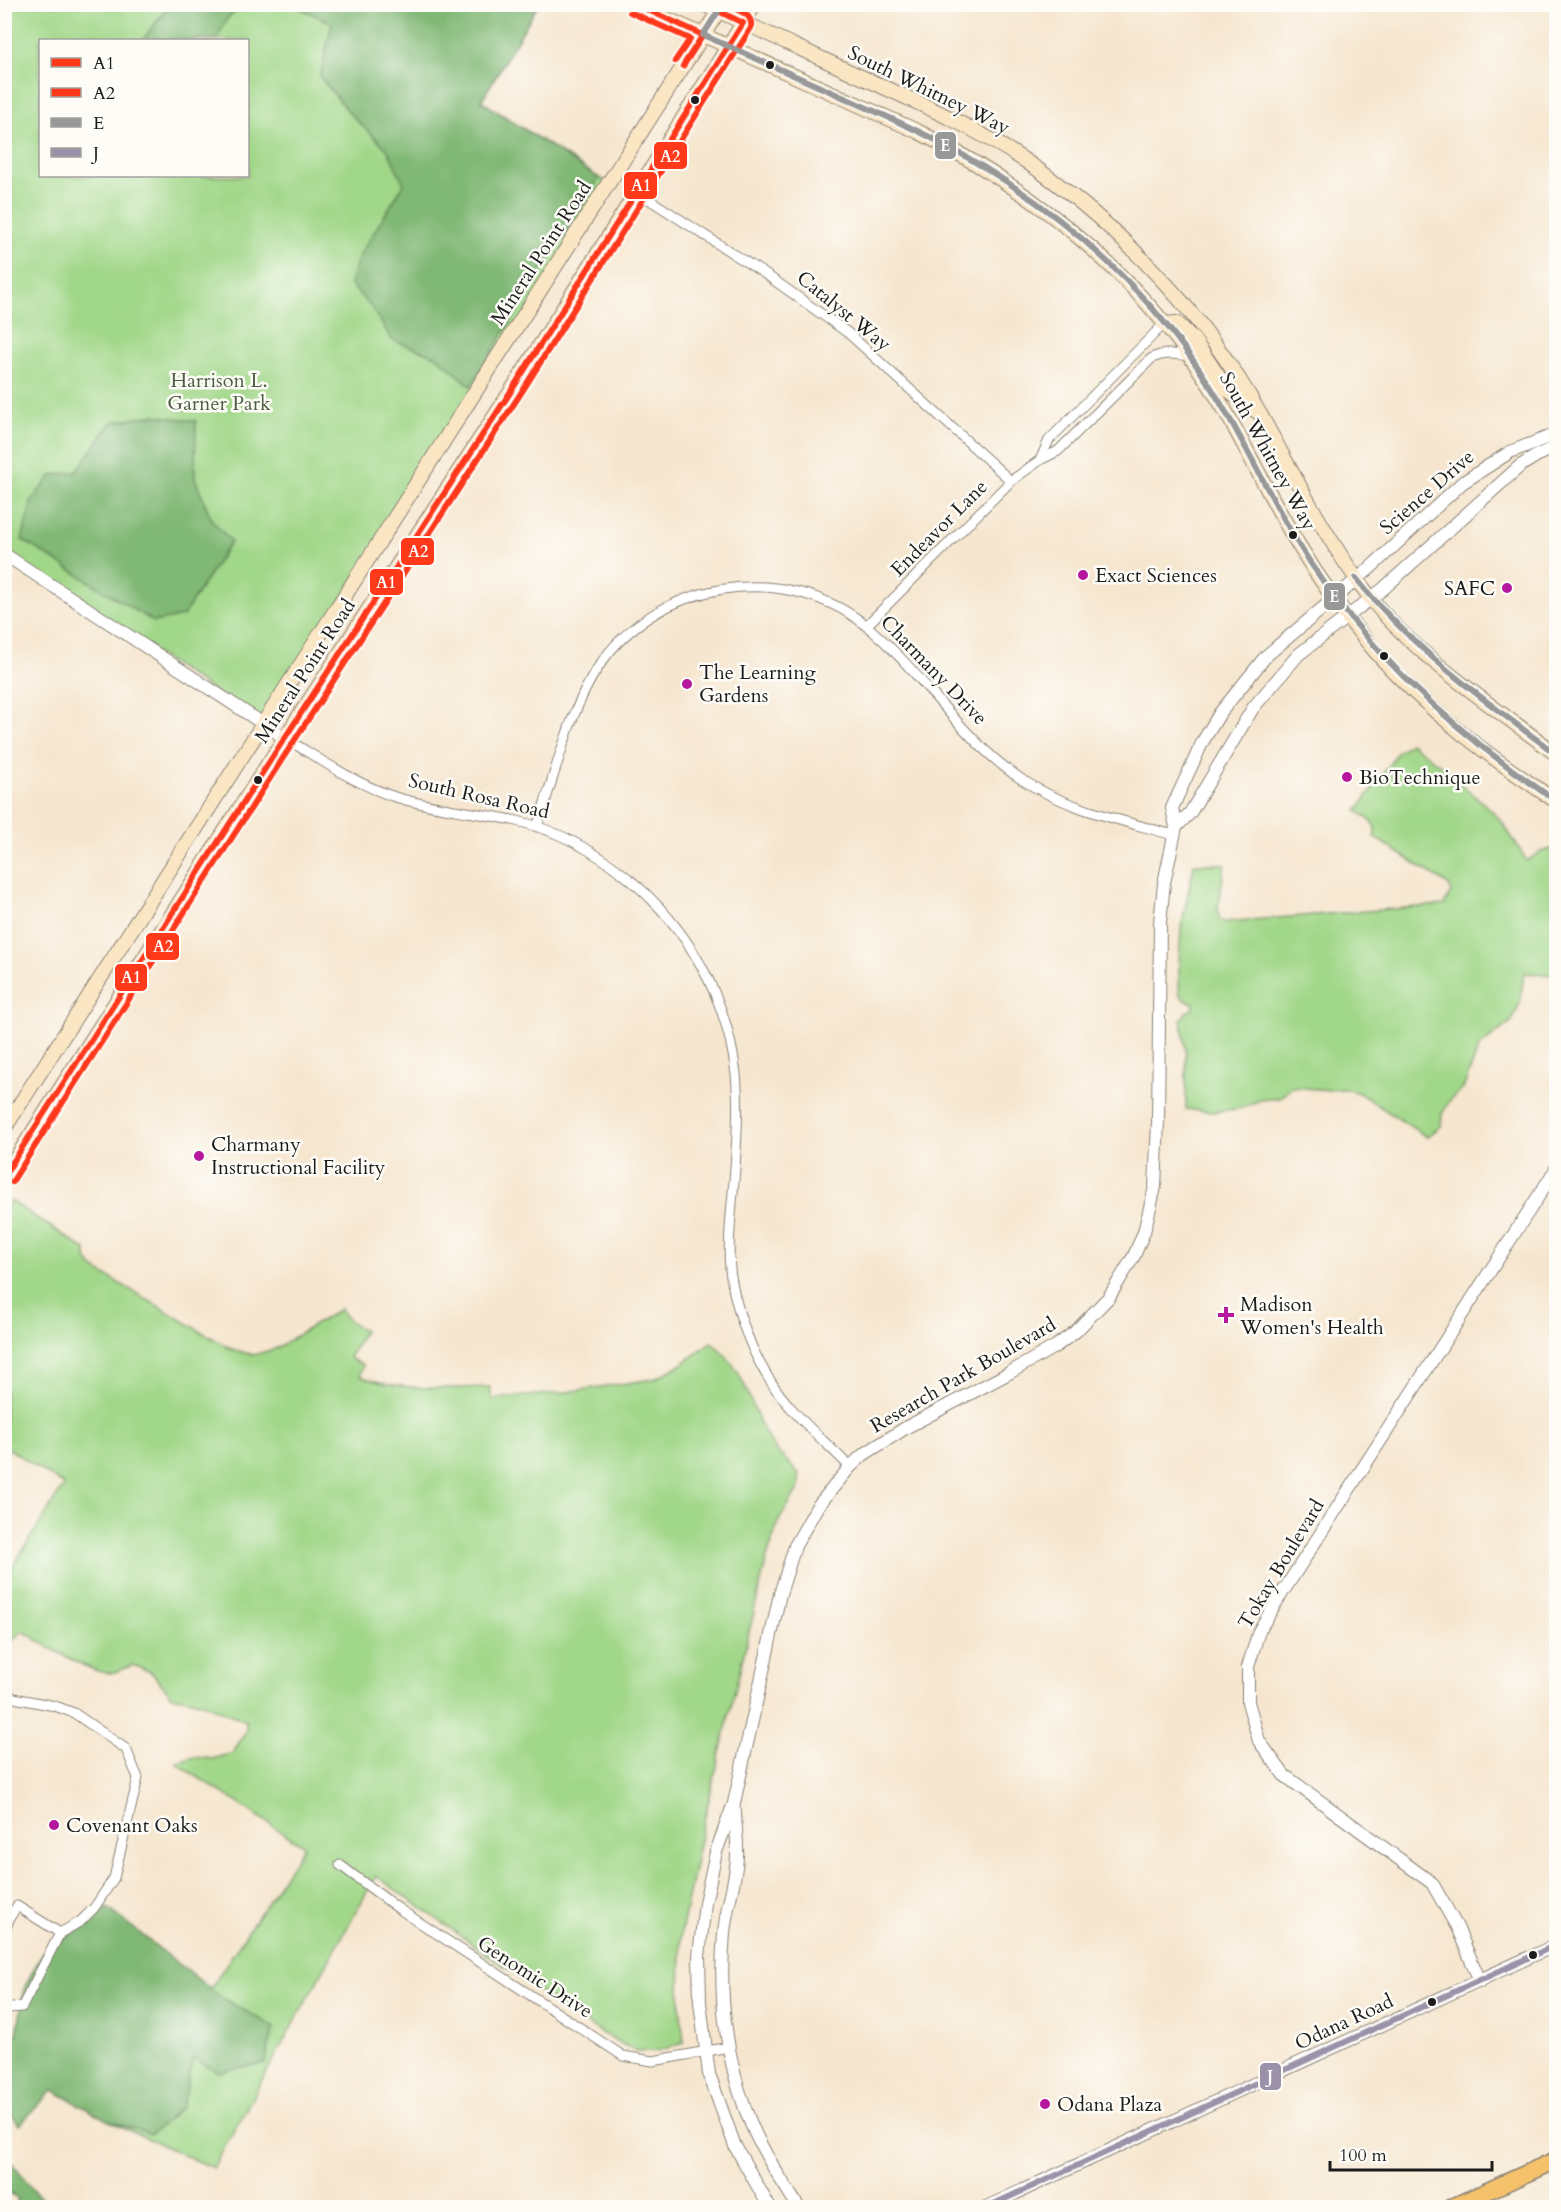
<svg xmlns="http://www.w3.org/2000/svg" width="1561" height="2212" font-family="Cardo,serif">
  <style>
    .green { fill: #a1d789; stroke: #5e7a52; stroke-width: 1.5; fill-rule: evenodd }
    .forest { fill: #80b875; stroke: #4e6a48; stroke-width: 1.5 }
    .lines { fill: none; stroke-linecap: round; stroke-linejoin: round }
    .minor-casing { stroke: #898176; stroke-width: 11 }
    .tertiary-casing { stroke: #898176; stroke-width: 14 }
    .secondary-casing { stroke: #898176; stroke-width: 16 }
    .motorway-casing { stroke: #898176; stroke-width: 19 }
    .minor { stroke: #fff; stroke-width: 9 }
    .tertiary { stroke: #fff; stroke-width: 12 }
    .secondary { stroke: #fbe6c4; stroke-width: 14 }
    .motorway { stroke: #f5c16b; stroke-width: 16 }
    .bus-1-casing { stroke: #fdfcf7; stroke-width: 10 }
    .bus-2-casing { stroke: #fdfcf7; stroke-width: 10 }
    .bus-3-casing { stroke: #fdfcf7; stroke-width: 10 }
    .bus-4-casing { stroke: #fdfcf7; stroke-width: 10 }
    .bus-1 { stroke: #ff391a; stroke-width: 6 }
    .bus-2 { stroke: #ff391a; stroke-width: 6 }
    .bus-3 { stroke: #989898; stroke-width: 6 }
    .bus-4 { stroke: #9b92aa; stroke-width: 6 }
    .bus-dot { fill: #1c1c1c; stroke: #fdfcf7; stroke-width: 2 }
    .poi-dot { fill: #b5179e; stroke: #fdfcf7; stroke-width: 2 }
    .labels { text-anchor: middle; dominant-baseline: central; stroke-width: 5; stroke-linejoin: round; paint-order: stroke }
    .street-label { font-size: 20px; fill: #1c1c1c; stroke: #fdfcf7 }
    .park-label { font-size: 20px; fill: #4b5d42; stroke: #fdfcf7 }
    .poi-label { font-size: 20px; fill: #1c1c1c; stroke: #fdfcf7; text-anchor: start }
    .line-badge { stroke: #fdfcf7; stroke-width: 2 }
    .badge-label { font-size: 16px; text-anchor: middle; font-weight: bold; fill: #fff }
  </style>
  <rect width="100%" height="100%" fill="#fdfcf7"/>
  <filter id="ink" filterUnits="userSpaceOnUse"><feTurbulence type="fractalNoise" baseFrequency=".0167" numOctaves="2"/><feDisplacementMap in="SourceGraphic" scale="12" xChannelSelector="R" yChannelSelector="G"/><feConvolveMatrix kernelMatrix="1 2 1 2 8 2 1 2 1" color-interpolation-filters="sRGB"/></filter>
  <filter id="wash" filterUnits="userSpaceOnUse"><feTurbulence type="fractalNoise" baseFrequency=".008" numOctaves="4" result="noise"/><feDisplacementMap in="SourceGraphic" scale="24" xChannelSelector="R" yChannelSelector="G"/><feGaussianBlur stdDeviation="1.35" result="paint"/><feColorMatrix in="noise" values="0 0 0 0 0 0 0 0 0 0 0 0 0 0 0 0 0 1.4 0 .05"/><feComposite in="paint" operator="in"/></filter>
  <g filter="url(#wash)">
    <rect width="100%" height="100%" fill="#f6e6cf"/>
    <!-- green -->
    <path class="green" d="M4 5H538L481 101 599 178 609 183 262 723 5 554ZM40 40H248V176H40Z
      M1410 743 1439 764 1493 812 1502 822 1527 861 1540 852 1556 848V975L1524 973 1520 1003 1512 1021 1479 1047 1463 1089 1450 1100 1442 1114 1441 1126 1427 1137 1359 1093 1344 1089 1328 1090 1292 1087 1279 1098 1260 1100 1242 1108 1214 1112 1186 1109V1052L1181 1020 1186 1012 1193 1009 1194 1003 1184 1000 1179 993V961L1181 928 1194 864H1225L1218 907 1219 918 1224 922 1444 905 1451 892 1450 886 1374 837C1379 823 1368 819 1357 811L1397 753Z
      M11 1201 86 1250V1258L93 1268 231 1349 254 1355 277 1348 340 1309 348 1320 364 1331 349 1358 363 1365 360 1376C400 1392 448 1388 490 1387L492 1399 560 1393 654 1379 682 1364 711 1342C747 1370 748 1403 768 1439 776 1453 790 1462 799 1475V1487L778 1522 767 1557 704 1820 681 1933 680 2005 684 2043 657 2051H636L615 2041 566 2010 376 1876 213 2168 107 2120 152 2133 182 2107 193 2057 222 1998 210 1989 304 1846 176 1763 194 1757 212 1759 233 1753 246 1731V1721L200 1702 172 1696 151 1672 133 1665C126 1667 117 1673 110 1673 91 1674 40 1642 23 1631L5 1646 4 1580 64 1485 5 1446 4 1212Z"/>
    <!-- forest -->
    <path class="forest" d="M169 5V4L246 5 229 16 216 40H143Z
      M293 5H538L481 101 599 178 471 386 436 356 392 340 372 308 350 284 359 256 404 184 387 149 351 115 320 77 332 23Z
      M154 415 196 421 195 478 211 519 231 541 183 616 154 622 22 540 32 500 52 475 76 472 112 422Z
      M108 1908 222 1998 274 2027 265 2063 218 2072 193 2058 182 2107 151 2134 107 2120 53 2090 19 2125 5 2105 4 2036 17 2034 25 1986 45 1948 81 1929Z
      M4 2154 43 2201 51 2207H15L18 2199 5 2190Z"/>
  </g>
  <g filter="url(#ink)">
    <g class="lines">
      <defs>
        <path id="minor" d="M636 191 771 278 848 333 1011 481
          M1040 460 1049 440 1164 324
          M866 626 1011 481 1040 460 1058 451 1152 358C1165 352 1175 354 1189 356
          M285 738C320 759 355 784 395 797 434 809 477 812 517 821 557 830 596 852 628 878 688 927 727 997 736 1074 739 1105 737 1136 735 1168 733 1199 726 1247 731 1277 739 1324 759 1373 791 1408 809 1429 831 1447 850 1467
          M537 827C554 778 570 708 599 666 656 581 782 561 863 623 921 669 959 738 1021 779 1067 809 1121 820 1173 835
          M4 1692 14 1698 55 1706 74 1713 126 1749 138 1778 114 1878 94 1908 81 1921 60 1933
          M340 1865 399 1909 623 2056 653 2061 729 2047
          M4 1933 10 1917 17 1906 60 1933 22 2007 8 2008 4 2006"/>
        <path id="tertiary" d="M4 554 285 738
          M1176 827 1190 813 1253 708 1298 655 1383 589 1520 466 1538 455 1556 447
          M735 1811C735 1826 738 1841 737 1856 736 1882 726 1907 724 1933 718 2000 727 2071 755 2133 767 2159 783 2183 799 2208
          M1480 1981 1457 1927 1432 1883 1284 1775 1259 1741 1248 1702V1667L1259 1631 1277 1601 1556 1169
          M770 2208 735 2146 709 2074 700 2002 699 1956 705 1903 716 1852 734 1803 780 1594 795 1546 817 1507 850 1467 863 1455 907 1427 1009 1373 1056 1346 1075 1332 1109 1297 1134 1256 1144 1232 1155 1187 1158 1122 1160 923 1164 883 1176 827 1172 808 1203 741 1220 713 1266 656 1368 570 1462 483 1510 452 1551 436H1556
          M984 2208 1556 1945"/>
        <path id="secondary" d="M634 4 919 132C1043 195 1153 287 1223 407 1249 452 1271 500 1298 544 1320 581 1347 618 1375 651 1427 711 1491 758 1556 801
          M703 4C759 29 813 55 868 80 921 104 976 128 1024 160 1076 195 1123 237 1165 283 1202 323 1234 368 1261 416 1295 477 1326 539 1369 596 1415 656 1496 708 1556 754
          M1164 324 1177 323 1193 339 1227 389 1254 410
          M4 1129 723 4
          M4 1177 275 753 513 388 755 4"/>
        <path id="motorway" d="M1450 2208 1556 2160
          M1555 2208 1556 2207"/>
      </defs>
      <!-- minor casing -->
      <use href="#minor" class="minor-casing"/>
      <!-- tertiary casing -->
      <use href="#tertiary" class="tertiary-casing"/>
      <!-- secondary casing -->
      <use href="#secondary" class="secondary-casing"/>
      <!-- motorway casing -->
      <use href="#motorway" class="motorway-casing"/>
      <!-- minor -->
      <use href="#minor" class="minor"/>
      <!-- tertiary -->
      <use href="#tertiary" class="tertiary"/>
      <!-- secondary -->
      <use href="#secondary" class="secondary"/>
      <!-- motorway -->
      <use href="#motorway" class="motorway"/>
      <defs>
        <path id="bus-1" d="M635 4 703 35 683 66
          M4 1176 275 753 513 388 743 23 704 4"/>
        <path id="bus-2" d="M630 12 690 39 675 61
          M12 1182 283 758 521 393 751 28C754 13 736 10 725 4"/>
        <path id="bus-3" d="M723 4 703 35C748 55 793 75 838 95 874 111 911 126 945 145 1023 187 1095 243 1153 309 1188 349 1217 394 1242 441 1261 475 1278 511 1299 545 1366 652 1452 730 1556 801
          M1356 578C1412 649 1484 700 1556 754"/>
        <path id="bus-4" d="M985 2208 1556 1945"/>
      </defs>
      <!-- bus-1 casing -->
      <use href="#bus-1" class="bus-1-casing"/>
      <!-- bus-2 casing -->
      <use href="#bus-2" class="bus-2-casing"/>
      <!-- bus-3 casing -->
      <use href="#bus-3" class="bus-3-casing"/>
      <!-- bus-4 casing -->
      <use href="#bus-4" class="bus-4-casing"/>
      <!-- bus-1 -->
      <use href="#bus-1" class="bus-1"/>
      <!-- bus-2 -->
      <use href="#bus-2" class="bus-2"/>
      <!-- bus-3 -->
      <use href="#bus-3" class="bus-3"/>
      <!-- bus-4 -->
      <use href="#bus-4" class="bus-4"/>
    </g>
  </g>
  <!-- markers -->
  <g class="bus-dot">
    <circle cx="770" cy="65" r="5"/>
    <circle cx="695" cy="100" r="5"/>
    <circle cx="1293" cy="535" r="5"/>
    <circle cx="1384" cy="656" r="5"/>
    <circle cx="258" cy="780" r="5"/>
    <circle cx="1533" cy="1955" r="5"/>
    <circle cx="1432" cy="2002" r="5"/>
  </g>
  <g class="poi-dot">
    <circle cx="1083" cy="575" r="6"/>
    <circle cx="1507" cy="588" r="6"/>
    <circle cx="687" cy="684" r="6"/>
    <circle cx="1347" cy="777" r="6"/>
    <circle cx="199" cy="1156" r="6"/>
    <path d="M1223 1306h6v6h6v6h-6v6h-6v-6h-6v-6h6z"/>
    <circle cx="54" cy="1825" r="6"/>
    <circle cx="1045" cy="2104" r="6"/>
  </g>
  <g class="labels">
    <!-- street labels -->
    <g class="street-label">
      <text transform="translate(929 90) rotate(26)">South Whitney Way</text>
      <text transform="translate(541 253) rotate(-57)">Mineral Point Road</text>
      <text transform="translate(844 311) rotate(39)">Catalyst Way</text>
      <text transform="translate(1268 451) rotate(61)">South Whitney Way</text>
      <text transform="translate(1427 492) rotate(-41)">Science Drive</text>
      <text transform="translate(939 528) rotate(-45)">Endeavor Lane</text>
      <text transform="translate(934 670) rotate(46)">Charmany Drive</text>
      <text transform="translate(305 671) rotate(-57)">Mineral Point Road</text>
      <text transform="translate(479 796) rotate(13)">South Rosa Road</text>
      <text transform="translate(963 1375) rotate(-30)">Research Park Boulevard</text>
      <text transform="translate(1281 1564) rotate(-59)">Tokay Boulevard</text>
      <text transform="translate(535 1977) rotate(33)">Genomic Drive</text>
      <text transform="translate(1344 2022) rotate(-25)">Odana Road</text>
    </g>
    <!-- park labels -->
    <g class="park-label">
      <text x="219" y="380">Harrison L.<tspan x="219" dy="23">Garner Park</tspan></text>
    </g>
    <!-- poi labels -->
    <g class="poi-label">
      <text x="1095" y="575">Exact Sciences</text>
      <text x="1495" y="588" text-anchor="end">SAFC</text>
      <text x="699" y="672">The Learning<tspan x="699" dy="23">Gardens</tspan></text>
      <text x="1359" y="777">BioTechnique</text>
      <text x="211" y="1144">Charmany<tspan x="211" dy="23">Instructional Facility</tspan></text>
      <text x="1240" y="1304">Madison<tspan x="1240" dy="23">Women's Health</tspan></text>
      <text x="66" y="1825">Covenant Oaks</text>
      <text x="1057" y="2104">Odana Plaza</text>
    </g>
  </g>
  <g class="line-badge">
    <rect x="934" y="131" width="23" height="29" rx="6" fill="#989898"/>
    <rect x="653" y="141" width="35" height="29" rx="6" fill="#ff391a"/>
    <rect x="623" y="171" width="35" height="29" rx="6" fill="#ff391a"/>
    <rect x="400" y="537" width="35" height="29" rx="6" fill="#ff391a"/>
    <rect x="369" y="568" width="35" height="28" rx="6" fill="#ff391a"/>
    <rect x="1323" y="582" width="23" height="29" rx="6" fill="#989898"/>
    <rect x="145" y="932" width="35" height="29" rx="6" fill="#ff391a"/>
    <rect x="114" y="963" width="34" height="29" rx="6" fill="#ff391a"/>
    <rect x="1259" y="2062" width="23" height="29" rx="6" fill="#9b92aa"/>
  </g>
  <g class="badge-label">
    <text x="945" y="151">E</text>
    <text x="670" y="162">A2</text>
    <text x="641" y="191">A1</text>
    <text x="418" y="557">A2</text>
    <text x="386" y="588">A1</text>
    <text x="1334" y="602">E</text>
    <text x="163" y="952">A2</text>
    <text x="131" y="983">A1</text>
    <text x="1270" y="2082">J</text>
  </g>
  <!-- margin -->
  <rect width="1561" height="2212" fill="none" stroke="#fdfcf7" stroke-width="24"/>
  <!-- legend -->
  <rect x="39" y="39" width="210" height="138" fill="#fdfcf7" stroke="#a3a29f" stroke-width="1.5"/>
  <rect x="51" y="58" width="30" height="9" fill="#ff391a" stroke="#a3a29f" stroke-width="1.5"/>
  <text x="93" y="69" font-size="18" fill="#1c1c1c">A1</text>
  <rect x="51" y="88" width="30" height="9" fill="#ff391a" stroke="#a3a29f" stroke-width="1.5"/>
  <text x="93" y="99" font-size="18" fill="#1c1c1c">A2</text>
  <rect x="51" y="118" width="30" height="9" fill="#989898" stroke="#a3a29f" stroke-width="1.5"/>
  <text x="93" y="129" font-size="18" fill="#1c1c1c">E</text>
  <rect x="51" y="148" width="30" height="9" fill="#9b92aa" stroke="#a3a29f" stroke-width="1.5"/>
  <text x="93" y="159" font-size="18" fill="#1c1c1c">J</text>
  <!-- scale -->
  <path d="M1330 2161v9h162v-9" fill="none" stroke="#1c1c1c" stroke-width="3"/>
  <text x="1339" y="2161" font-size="18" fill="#1c1c1c" stroke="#fdfcf7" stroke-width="4.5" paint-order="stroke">100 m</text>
</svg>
